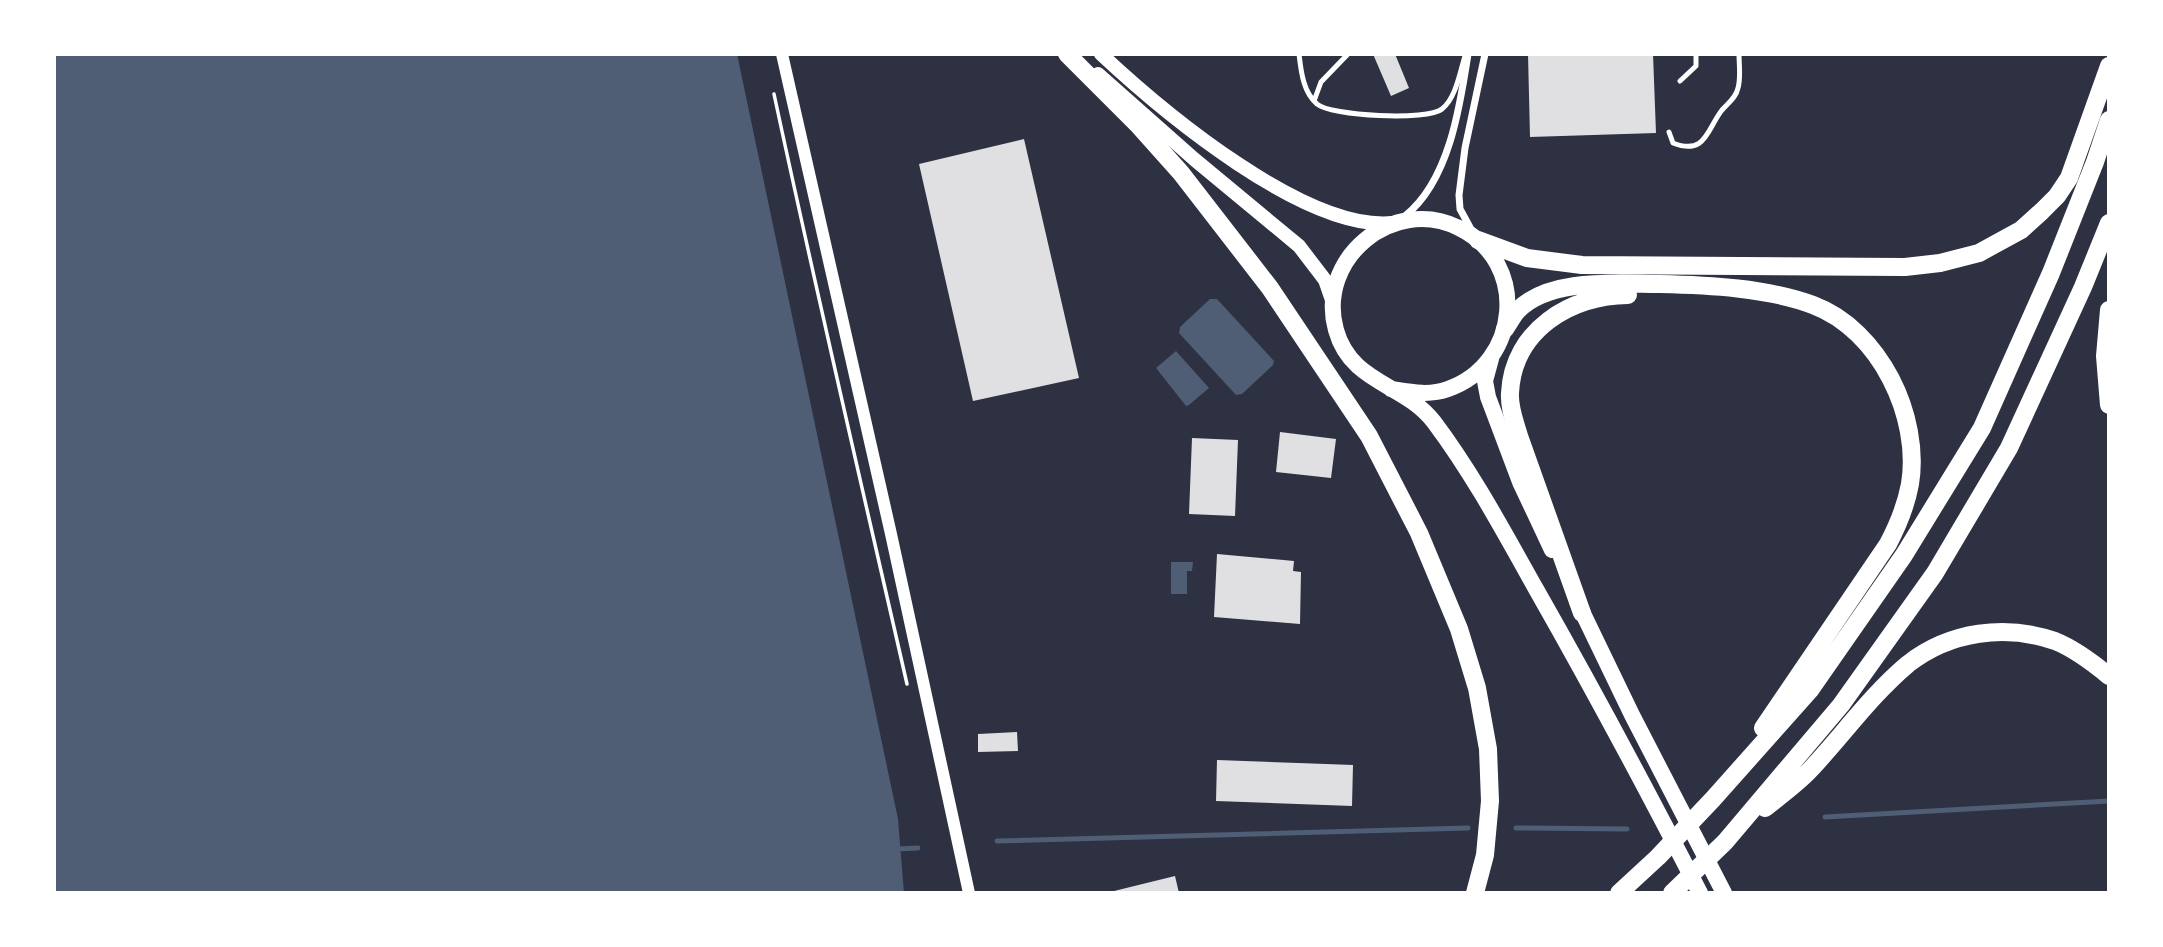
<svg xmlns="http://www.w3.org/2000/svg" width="2163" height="947" font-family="Lora,serif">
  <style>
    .water { fill: #4f5d75 }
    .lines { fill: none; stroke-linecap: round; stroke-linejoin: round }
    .stream { stroke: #4f5d75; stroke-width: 5 }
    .building { fill: #e0e0e3 }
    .path { stroke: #fff; stroke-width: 3.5 }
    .service { stroke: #fff; stroke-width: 5 }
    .minor { stroke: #fff; stroke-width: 7 }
    .tertiary { stroke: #fff; stroke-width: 12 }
    .secondary { stroke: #fff; stroke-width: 14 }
    .primary { stroke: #fff; stroke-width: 16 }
    .trunk { stroke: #fff; stroke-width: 18 }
  </style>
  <rect width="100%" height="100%" fill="#2d3142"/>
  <!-- water -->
  <path class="water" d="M54 54H737L898 819 904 893H54Z
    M1210 299H1217L1274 361 1273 365 1242 394 1236 395 1179 333 1180 327Z
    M1176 351 1209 388 1189 405 1186 406 1156 368Z
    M1171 562H1193L1192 571H1187V594H1171Z"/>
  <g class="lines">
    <!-- stream -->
    <path class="stream" d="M1825 817 2109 801
      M1516 828 1627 829
      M997 841 1468 828
      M896 849 918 848"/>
  </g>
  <!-- building -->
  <path class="building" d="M1373 54H1395L1409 88 1391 96Z
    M1528 54H1653L1656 133 1530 137Z
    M1024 139 1079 378 973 401 919 164Z
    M1280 432 1336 439 1331 478 1276 472Z
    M1192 438 1238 440 1235 516 1189 514Z
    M1217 554 1294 561 1293 571 1301 572 1300 624 1214 617Z
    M1017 732 1018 751 978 752V734Z
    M1217 760 1353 765 1352 806 1216 801Z
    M1175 876 1179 893H1110V892Z"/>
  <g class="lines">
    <!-- path -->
    <path class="path" d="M774 94C816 291 862 487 907 684"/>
    <!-- service -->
    <path class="service" d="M1299 54C1301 71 1303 92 1317 104 1330 116 1428 121 1442 109 1456 98 1460 72 1465 56
      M1680 81 1696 66V54
      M1314 101 1321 82 1348 54
      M1669 132 1673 143C1706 156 1707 129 1722 110 1728 103 1736 98 1738 88 1741 78 1739 65 1739 54"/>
    <!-- minor -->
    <path class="minor" d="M1405 216C1449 181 1460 107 1468 54
      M1472 231 1460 209 1459 195 1465 148 1485 54"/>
    <!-- tertiary -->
    <path class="tertiary" d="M782 54 891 534 969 893"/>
    <!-- secondary -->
    <path class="secondary" d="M1101 54C1163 112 1306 232 1393 223
      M1098 74 1194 159 1299 246 1325 280 1333 303"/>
    <!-- primary -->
    <path class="primary" d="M1491 359 1485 381 1488 397 1520 482 1552 550
      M1391 389C1410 392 1429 396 1448 389 1520 364 1530 262 1459 228 1393 195 1316 259 1336 330 1351 384 1404 383 1434 422 1473 474 1504 532 1536 589 1593 689 1647 790 1700 893
      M1577 601 1632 715 1724 893"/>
    <!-- trunk -->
    <path class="trunk" d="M1067 54 1139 126 1181 173 1270 288 1369 436 1419 533 1459 629 1477 688 1488 749 1490 801 1485 855 1475 893
      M1478 240 1527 258 1582 265 1905 267 1940 263 1979 253 2021 230 2042 211 2057 196 2069 178 2109 66
      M2109 310 2105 356 2109 405
      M1505 329C1509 323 1513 316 1517 311 1549 277 1618 284 1660 284 1708 285 1768 288 1813 305 1880 330 1921 417 1910 484 1906 506 1898 525 1888 544L1763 728
      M1582 613 1519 436C1515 422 1509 408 1510 393 1513 330 1571 295 1628 295
      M1765 808C1780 796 1797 784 1810 770 1843 735 1871 695 1908 664 1950 631 2006 624 2055 641 2075 649 2092 662 2109 676
      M1619 893 1658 857 1713 799 1810 690 1904 555 1982 428 2051 273 2095 162 2109 120
      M1672 893 1725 842 1841 705 1935 573 2009 448 2083 287 2109 223"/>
  </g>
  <!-- border -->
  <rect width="2163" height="947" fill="none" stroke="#ffffff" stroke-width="112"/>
</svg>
